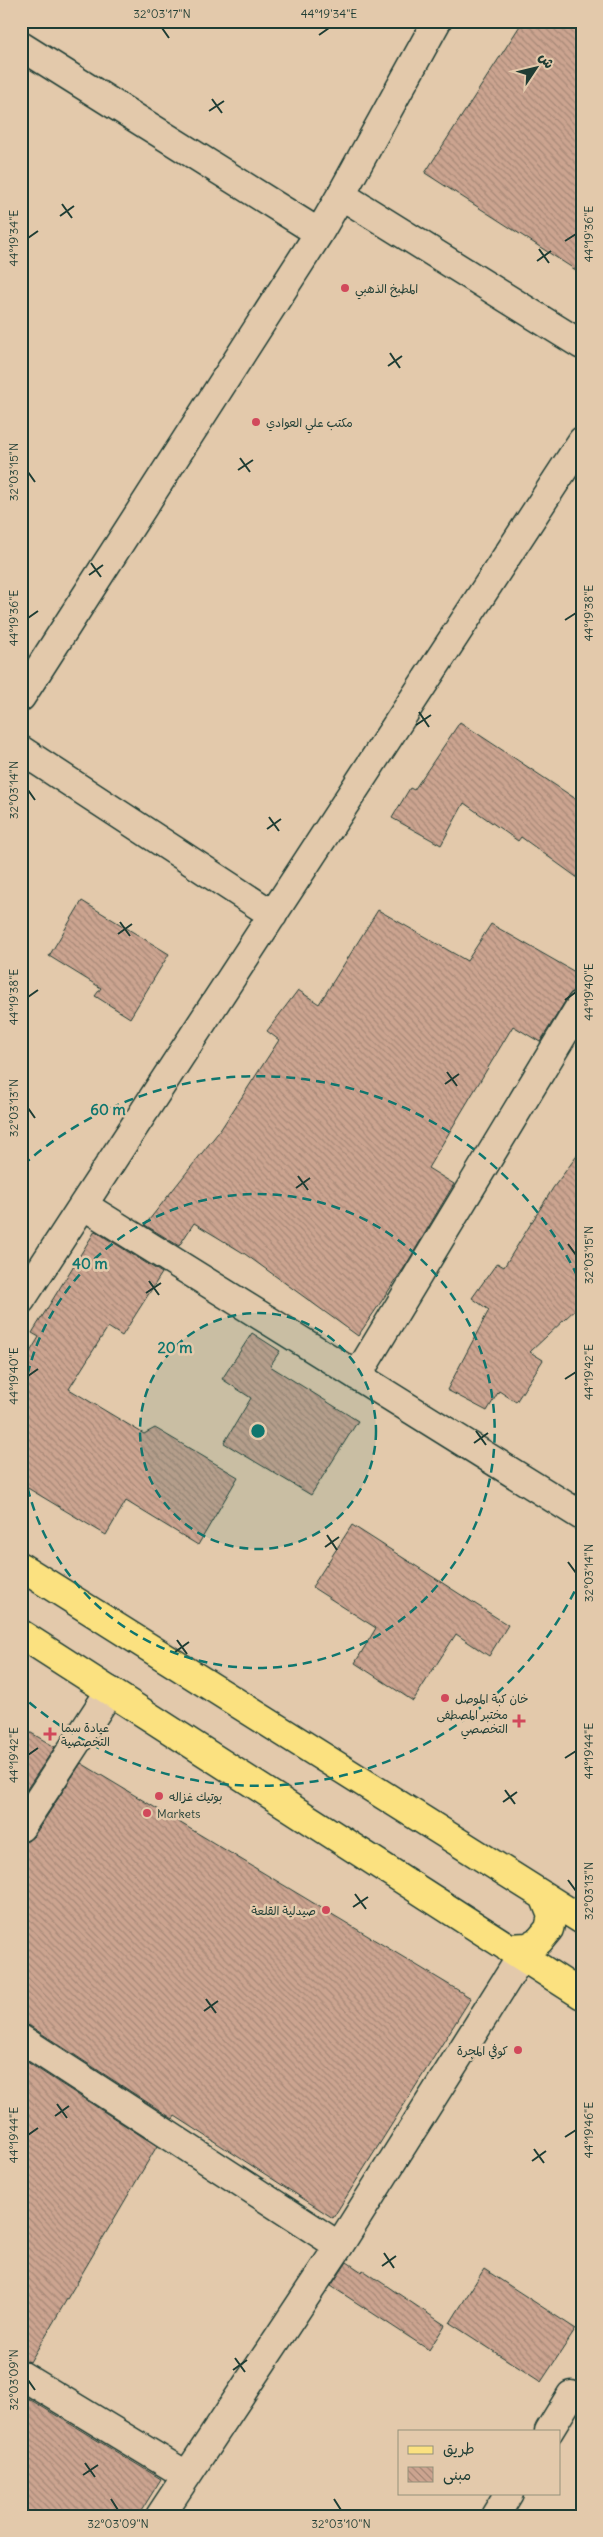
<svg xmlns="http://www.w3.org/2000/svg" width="603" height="2537" font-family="Delius,'Playpen Sans Arabic',sans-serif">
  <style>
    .building { fill: url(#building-back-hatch); stroke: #1f3d34 }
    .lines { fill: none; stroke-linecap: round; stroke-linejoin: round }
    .minor-casing { stroke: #1f3d34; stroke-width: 31 }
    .major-casing { stroke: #1f3d34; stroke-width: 31 }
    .minor { stroke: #e3c9ab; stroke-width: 28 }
    .major { stroke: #fbe180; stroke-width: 28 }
    .ticks { fill: none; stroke: #1f3d34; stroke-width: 2 }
    .ring { fill: none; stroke: #0f766e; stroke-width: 2.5; stroke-dasharray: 9 6 }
    .poi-dot { fill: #d1495b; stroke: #e3c9ab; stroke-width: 2 }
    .labels { text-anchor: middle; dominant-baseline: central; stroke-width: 5; stroke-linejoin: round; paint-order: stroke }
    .poi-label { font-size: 12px; fill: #1f3d34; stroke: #e3c9ab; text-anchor: start }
    .centre { fill: #0f766e; stroke: #e3c9ab; stroke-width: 2.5 }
    .ring-label { font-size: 15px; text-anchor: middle; font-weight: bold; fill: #0f766e; stroke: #e3c9ab; stroke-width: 5; stroke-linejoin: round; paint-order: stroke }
    .neatline { fill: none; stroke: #1f3d34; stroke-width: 2 }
    .ticks-label { font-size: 12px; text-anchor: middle; fill: #1f3d34 }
  </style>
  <defs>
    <pattern id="building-back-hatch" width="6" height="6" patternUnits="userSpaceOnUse" patternTransform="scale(1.25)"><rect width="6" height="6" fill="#cca490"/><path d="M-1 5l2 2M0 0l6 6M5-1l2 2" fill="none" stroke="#a58776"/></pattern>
  </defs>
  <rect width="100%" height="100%" fill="#e3c9ab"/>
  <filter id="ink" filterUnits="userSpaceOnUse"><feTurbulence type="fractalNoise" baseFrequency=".02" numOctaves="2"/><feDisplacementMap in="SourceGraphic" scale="10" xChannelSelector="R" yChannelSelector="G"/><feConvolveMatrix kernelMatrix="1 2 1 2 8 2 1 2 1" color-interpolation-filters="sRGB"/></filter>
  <g filter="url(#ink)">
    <!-- building -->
    <path class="building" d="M523 21H582V274L425 173Z
      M460 722 582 803V881L521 837 518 841 464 803 441 845 392 818 410 788 414 790Z
      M82 901 169 954 130 1018 95 996 101 988 49 956Z
      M378 910 467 961 491 924 582 976V983L569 995 540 1042 513 1026 428 1168 454 1184 406 1265 358 1336 245 1254 194 1223 179 1246 145 1225 221 1129 279 1040 267 1031 298 990 319 1004Z
      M582 1149V1303L530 1352 543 1360 516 1402 499 1391 487 1411 447 1390 489 1310 472 1298 497 1263 504 1267 553 1188Z
      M95 1231 162 1273 122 1336 108 1327 69 1389 144 1434 155 1428 238 1477 198 1545 126 1501 106 1535 21 1484V1367L39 1337 32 1333Z
      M252 1333 280 1351 270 1366 358 1421 311 1495 224 1443 251 1398 222 1379Z
      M352 1525 508 1625 489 1656 456 1634 413 1701 355 1663 376 1628 312 1587Z
      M21 1727 55 1747 21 1798Z
      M81 1763 471 1998 333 2218 175 2116 173 2119 30 2026 21 2023V1842L28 1841 34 1836Z
      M21 2058 157 2146 30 2362 21 2359Z
      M347 2262 362 2272 363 2270 445 2325 429 2350 331 2286Z
      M484 2269 576 2329 541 2382 450 2323Z
      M21 2394 161 2479 138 2516H21Z"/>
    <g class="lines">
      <defs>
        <path id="minor" d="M21 46 319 233
          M341 195 582 345
          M21 697 319 233 341 195 437 21
          M21 750 273 915
          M83 1205 582 1516
          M21 1300 582 441
          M357 1376 582 1003
          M21 1827 110 1691
          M21 2039 339 2246
          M21 2375 186 2475
          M549 2431 571 2395
          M160 2516 339 2246 521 1957
          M495 2516 509 2493"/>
        <path id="major" d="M21 1567 582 1920
          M21 1634 582 1995
          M508 1948 528 1947 539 1941 549 1929 552 1916 544 1896"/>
      </defs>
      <!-- minor casing -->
      <use href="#minor" class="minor-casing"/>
      <!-- major casing -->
      <use href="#major" class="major-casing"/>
      <!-- minor -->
      <use href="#minor" class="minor"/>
      <!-- major -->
      <use href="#major" class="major"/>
    </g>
  </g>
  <!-- ticks -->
  <path class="ticks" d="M162 28 169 38M319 35 329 28M212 99 222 113M209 111 224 101M62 204 72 218M60 216 74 206M28 238 38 231M565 241 576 234M539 249 549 263M537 261 551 251M390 353 400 368M388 366 402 356M240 458 250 472M238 470 253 460M28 472 35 482M91 563 101 577M89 575 103 565M28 618 38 611M565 620 576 613M419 712 429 727M416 725 431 715M28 790 35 800M269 817 279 831M267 829 281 819M120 922 130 936M118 934 132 924M28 997 38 990M565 1000 576 992M447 1072 457 1086M445 1084 459 1074M28 1108 35 1118M298 1176 308 1190M296 1188 310 1178M568 1244 576 1255M149 1281 159 1295M146 1293 161 1283M28 1376 38 1369M565 1379 576 1372M476 1431 486 1445M474 1443 488 1433M327 1535 337 1550M325 1547 339 1537M568 1562 576 1573M177 1640 187 1654M175 1652 189 1642M28 1755 38 1748M565 1758 576 1751M505 1790 515 1804M503 1802 517 1792M568 1880 576 1891M355 1894 366 1909M353 1907 368 1897M206 1999 216 2013M204 2011 218 2001M57 2104 67 2118M55 2116 69 2106M28 2135 38 2128M565 2137 576 2130M534 2149 544 2163M532 2161 546 2151M384 2253 394 2268M382 2266 396 2256M235 2358 245 2372M233 2370 247 2360M28 2380 35 2390M85 2463 95 2477M83 2475 98 2465M111 2499 118 2510M334 2499 341 2510"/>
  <!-- distance rings -->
  <circle cx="258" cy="1431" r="118" fill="#0f766e" fill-opacity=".12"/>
  <g class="ring">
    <circle cx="258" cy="1431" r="118"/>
    <path d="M21 1419A237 237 0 1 1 21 1443"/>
    <path d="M581 1578A355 355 0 0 1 23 1697M23 1165A355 355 0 0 1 581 1284"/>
  </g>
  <!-- markers -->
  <g class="poi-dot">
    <circle cx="345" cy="288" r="5"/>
    <circle cx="256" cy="422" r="5"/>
    <circle cx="445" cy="1698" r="5"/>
    <path d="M516.5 1713.5h5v5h5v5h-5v5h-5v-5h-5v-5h5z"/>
    <path d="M47.5 1726.5h5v5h5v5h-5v5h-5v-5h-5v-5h5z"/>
    <circle cx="159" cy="1796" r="5"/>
    <circle cx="147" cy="1813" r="5"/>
    <circle cx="326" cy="1910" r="5"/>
    <circle cx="518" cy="2050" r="5"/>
  </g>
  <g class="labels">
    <!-- poi labels -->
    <g class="poi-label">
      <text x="355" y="288">المطبخ الذهبي</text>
      <text x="266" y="422">مكتب علي العوادي</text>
      <text x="455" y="1698">خان كبة الموصل</text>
      <text x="508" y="1714" text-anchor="end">مختبر المصطفى<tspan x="508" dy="14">التخصصي</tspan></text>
      <text x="61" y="1727">عيادة سما<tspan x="61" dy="14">التخصصية</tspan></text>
      <text x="169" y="1796">بوتيك غزاله</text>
      <text x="157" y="1813">Markets</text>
      <text x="316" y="1910" text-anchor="end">صيدلية القلعة</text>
      <text x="508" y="2050" text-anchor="end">كوفي المجرة</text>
    </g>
  </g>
  <circle cx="258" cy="1431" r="8" class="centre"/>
  <g class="ring-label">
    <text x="108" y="1115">60 m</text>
    <text x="90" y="1269">40 m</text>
    <text x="175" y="1353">20 m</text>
  </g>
  <!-- margin -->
  <rect width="603" height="2537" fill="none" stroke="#e3c9ab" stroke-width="55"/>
  <!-- legend -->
  <rect x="398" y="2430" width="162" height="65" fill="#e3c9ab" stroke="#95917b"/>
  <rect x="408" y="2446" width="25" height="8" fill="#fbe180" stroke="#95917b"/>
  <text x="443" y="2454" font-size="15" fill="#1f3d34">طريق</text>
  <rect x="408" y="2467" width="25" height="15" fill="url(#building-back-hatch)" stroke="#95917b"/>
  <text x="443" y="2480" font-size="15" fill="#1f3d34">مبنى</text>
  <!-- north arrow -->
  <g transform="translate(536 68) rotate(55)" stroke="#e3c9ab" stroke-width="4" paint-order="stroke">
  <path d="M0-4L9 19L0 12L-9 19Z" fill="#1f3d34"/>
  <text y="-8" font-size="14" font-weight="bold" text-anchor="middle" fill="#1f3d34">ش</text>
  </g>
  <rect x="28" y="28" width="548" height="2482" class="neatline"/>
  <g class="ticks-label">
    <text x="162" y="18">32°03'17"N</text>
    <text x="329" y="18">44°19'34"E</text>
    <text transform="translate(589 234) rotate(-90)" y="4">44°19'36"E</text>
    <text transform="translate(14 238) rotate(-90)" y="4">44°19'34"E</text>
    <text transform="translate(14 472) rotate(-90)" y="4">32°03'15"N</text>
    <text transform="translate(589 613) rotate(-90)" y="4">44°19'38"E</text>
    <text transform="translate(14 618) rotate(-90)" y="4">44°19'36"E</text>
    <text transform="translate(14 790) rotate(-90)" y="4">32°03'14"N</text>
    <text transform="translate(589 992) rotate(-90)" y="4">44°19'40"E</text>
    <text transform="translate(14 997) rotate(-90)" y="4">44°19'38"E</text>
    <text transform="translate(14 1108) rotate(-90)" y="4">32°03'13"N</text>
    <text transform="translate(589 1255) rotate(-90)" y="4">32°03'15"N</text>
    <text transform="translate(589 1372) rotate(-90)" y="4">44°19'42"E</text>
    <text transform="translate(14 1376) rotate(-90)" y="4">44°19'40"E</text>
    <text transform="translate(589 1573) rotate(-90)" y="4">32°03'14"N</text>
    <text transform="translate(589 1751) rotate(-90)" y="4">44°19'44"E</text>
    <text transform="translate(14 1755) rotate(-90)" y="4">44°19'42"E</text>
    <text transform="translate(589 1891) rotate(-90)" y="4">32°03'13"N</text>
    <text transform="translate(589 2130) rotate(-90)" y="4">44°19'46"E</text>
    <text transform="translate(14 2135) rotate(-90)" y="4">44°19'44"E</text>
    <text transform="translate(14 2380) rotate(-90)" y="4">32°03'09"N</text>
    <text x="118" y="2528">32°03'09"N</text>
    <text x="341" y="2528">32°03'10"N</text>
  </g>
</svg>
